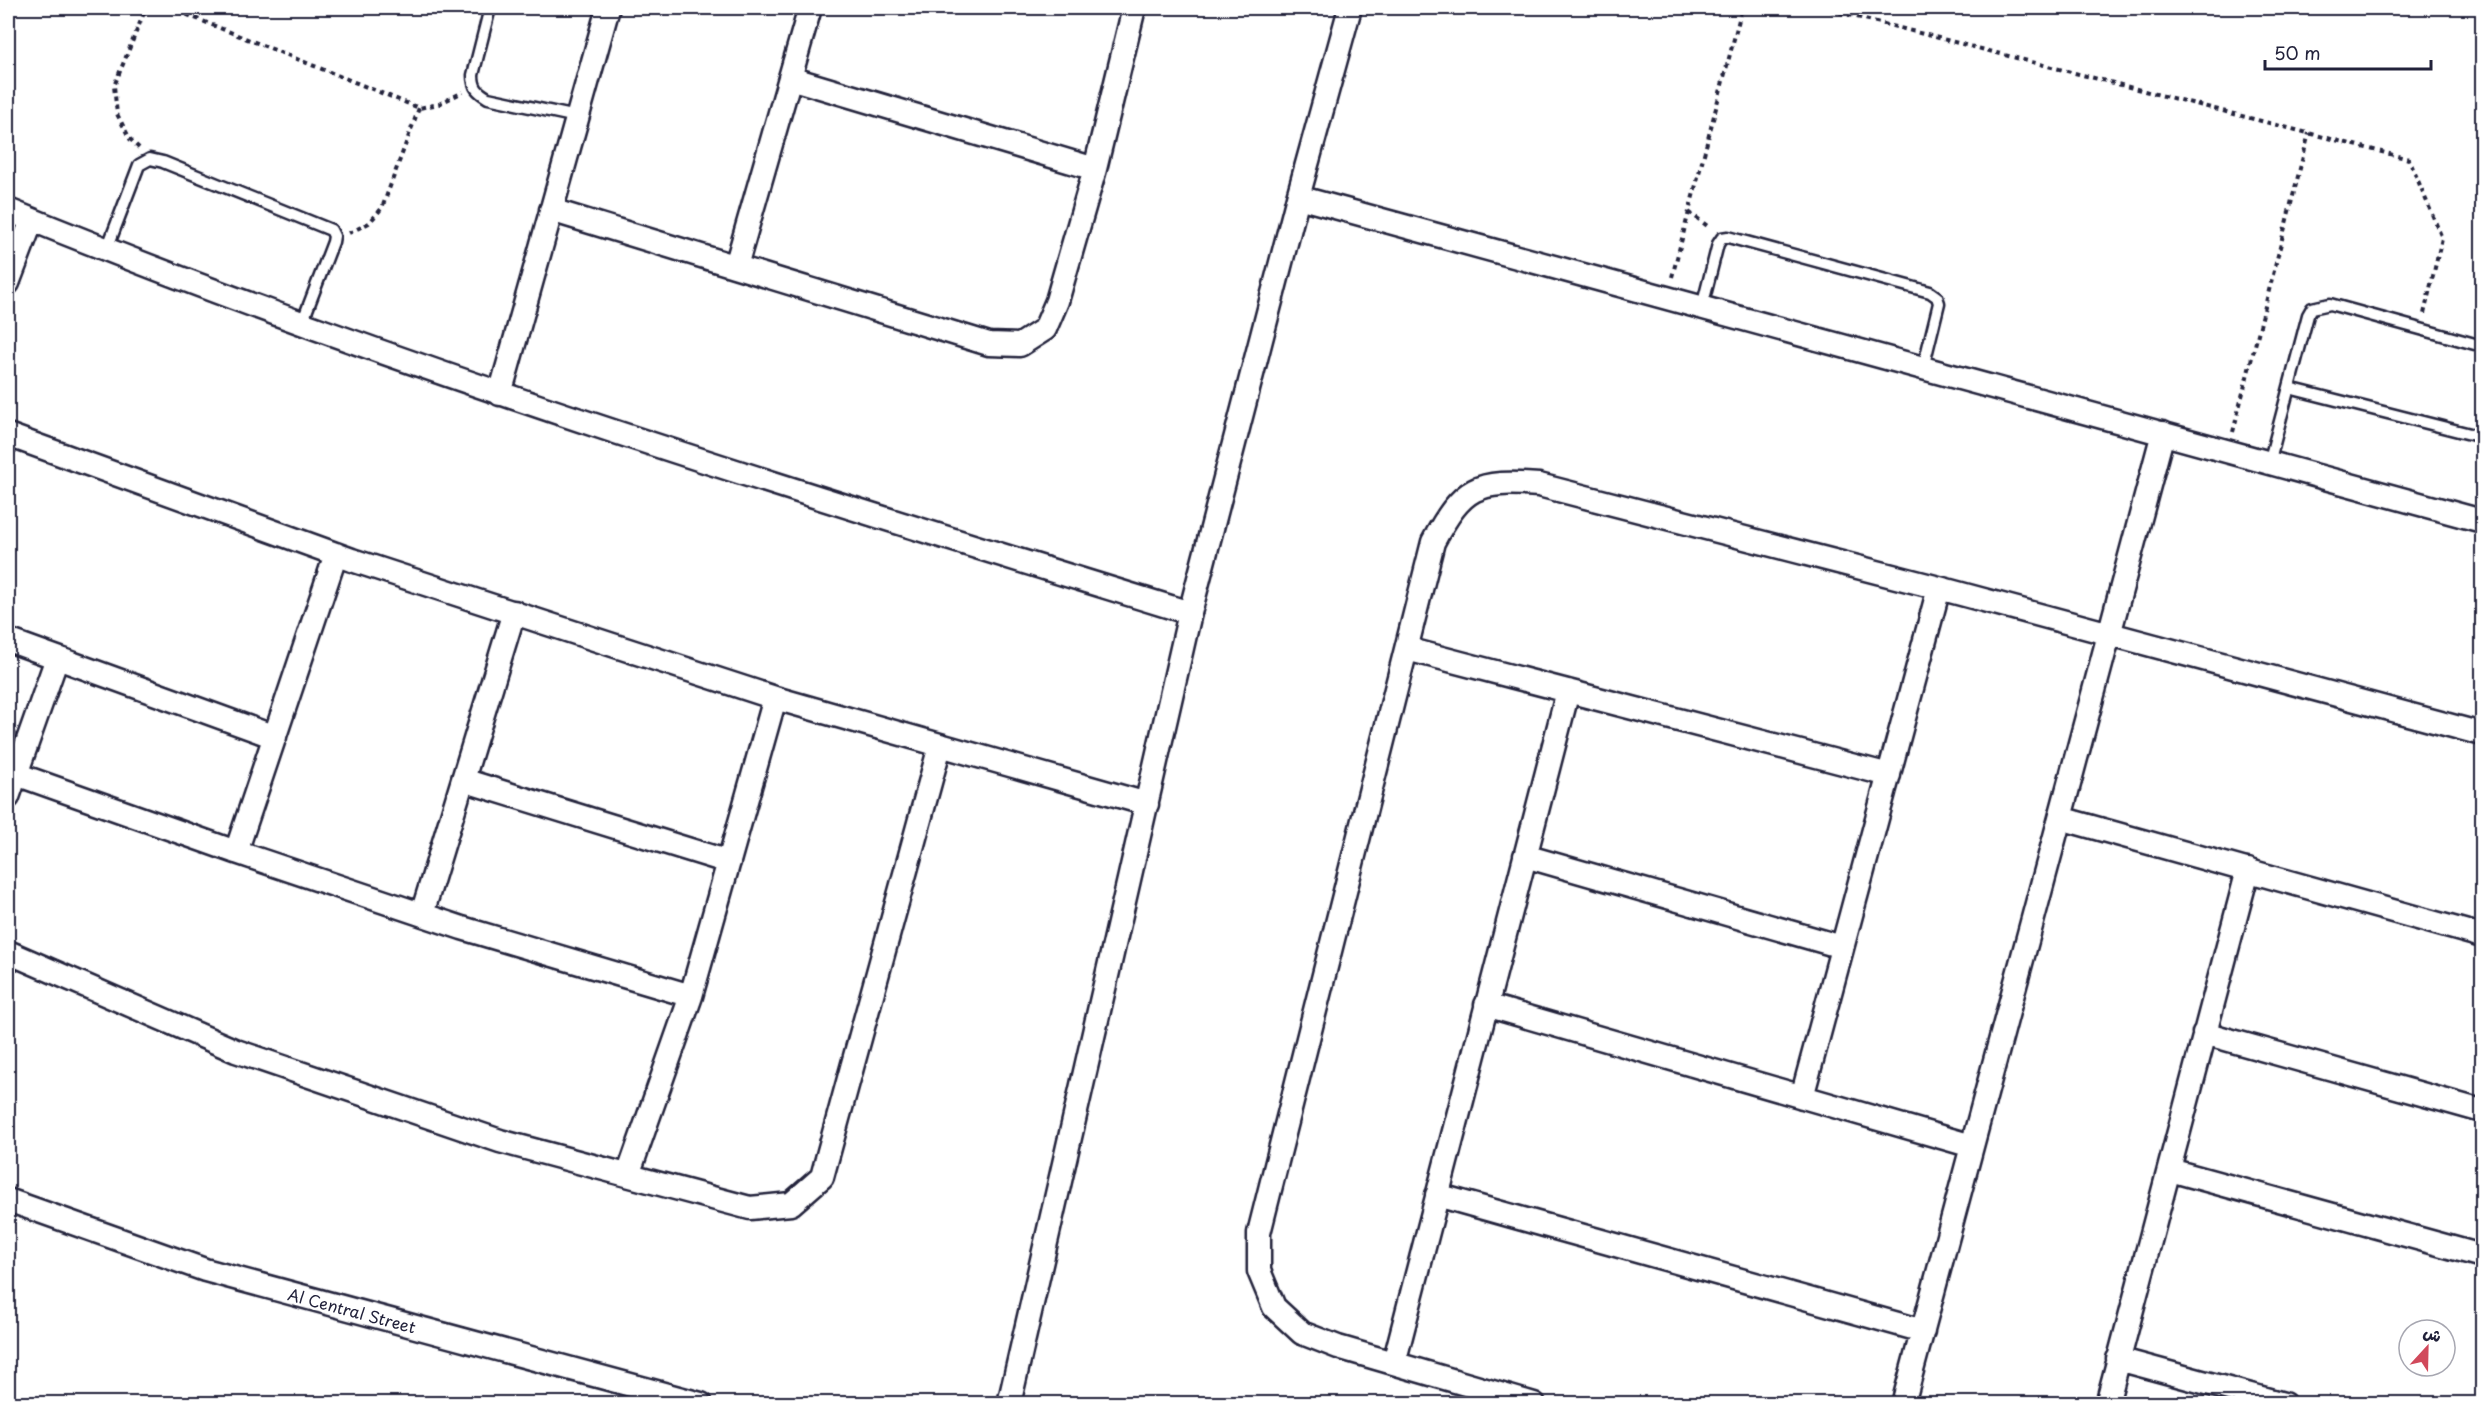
<svg xmlns="http://www.w3.org/2000/svg" width="2490" height="1411" font-family="'Playpen Sans','Playpen Sans Arabic',sans-serif">
  <style>
    .lines { fill: none; stroke-linecap: round; stroke-linejoin: round }
    .lane-casing { stroke: #22223b; stroke-width: 15 }
    .street-casing { stroke: #22223b; stroke-width: 27 }
    .path { stroke: #22223b; stroke-width: 4; stroke-dasharray: 4.5 4.5; stroke-linecap: butt }
    .lane { stroke: #fff; stroke-width: 10 }
    .street { stroke: #fff; stroke-width: 22 }
    .labels { text-anchor: middle; dominant-baseline: central; stroke-width: 4.5; stroke-linejoin: round; paint-order: stroke }
    .street-label { font-size: 16px; fill: #22223b; stroke: #fff }
  </style>
  <rect width="100%" height="100%" fill="#fff"/>
  <filter id="ink" filterUnits="userSpaceOnUse"><feTurbulence type="fractalNoise" baseFrequency=".0167" numOctaves="2"/><feDisplacementMap in="SourceGraphic" scale="12" xChannelSelector="R" yChannelSelector="G"/><feConvolveMatrix kernelMatrix="1 2 1 2 8 2 1 2 1" color-interpolation-filters="sRGB"/></filter>
  <g filter="url(#ink)">
    <g class="lines">
      <defs>
        <path id="lane" d="M490 8 473 75C473 88 478 92 488 98L577 117
          M107 249 139 165 150 159 163 162 331 230 334 236 333 242 302 323
          M1702 307 1718 244 1722 238 1728 237 1930 292 1937 297 1939 303 1923 368
          M2289 388 2482 437
          M2269 463 2308 315 2312 308 2330 304 2482 346"/>
        <path id="street" d="M790 78 1095 169
          M1298 197 2482 521
          M8 210C394 368 792 491 1190 613
          M551 210 989 344 1020 345 1045 329 1057 301 1095 169 1134 8
          M736 266 810 8
          M8 283 32 220
          M500 394 608 8
          M8 435 352 560 775 698 1147 804
          M8 640 275 737
          M1407 649 1889 775
          M16 774 236 852 462 928 691 996
          M463 780 729 862
          M8 797 57 658
          M2060 818 2482 936
          M236 852 336 554
          M1525 856 1842 947
          M422 914 514 612
          M8 952 236 1051 500 1141 750 1208 791 1204 822 1177 940 746
          M1486 1005 1972 1146
          M2204 1033 2482 1111
          M1802 1097 1939 588
          M2170 1170 2482 1256
          M628 1175 691 996 775 698
          M1437 1195 1923 1331
          M8 1200 205 1270 701 1404
          M2118 1359 2284 1404
          M1394 1363 1568 691
          M1009 1404 1190 613 1298 197 1350 8
          M1534 1404 1338 1347 1302 1333 1274 1307 1259 1271V1233L1433 542C1463 486 1477 480 1539 485L1939 588 2482 734
          M1903 1404 2163 433
          M2107 1404 2248 870"/>
      </defs>
      <!-- lane casing -->
      <use href="#lane" class="lane-casing"/>
      <!-- street casing -->
      <use href="#street" class="street-casing"/>
      <!-- path -->
      <path class="path" d="M170 8 419 108 439 104 463 92
        M1822 8 2409 159 2442 238 2424 314
        M139 148 130 139 117 114 114 86 146 8
        M1689 212 1710 228
        M349 233 369 223 382 208 419 108
        M1672 277 1742 8
        M2233 432 2309 133"/>
      <!-- lane -->
      <use href="#lane" class="lane"/>
      <!-- street -->
      <use href="#street" class="street"/>
    </g>
  </g>
  <g class="labels">
    <!-- street labels -->
    <g class="street-label">
      <text transform="translate(352 1310) rotate(15)">Al Central Street</text>
    </g>
  </g>
  <!-- margin -->
  <rect width="2490" height="1411" fill="none" stroke="#fff" stroke-width="30"/>
  <rect x="15" y="15" width="2460" height="1381" fill="none" stroke="#22223b" stroke-width="2" filter="url(#ink)"/>
  <!-- north arrow -->
  <g transform="translate(2427 1348) rotate(22)"><circle r="28" fill="#ffffff" stroke="#a7a7b1" stroke-width="1.5"/>
  <path d="M0-4.5L10 22L0 15L-10 22Z" fill="#d1495b"/>
  <text y="-9" font-size="16" font-weight="bold" text-anchor="middle" fill="#22223b">ش</text>
  </g>
  <!-- scale -->
  <path d="M2265 60v9h166v-9" fill="none" stroke="#22223b" stroke-width="3"/>
  <text x="2274" y="60" font-size="18" fill="#22223b" stroke="#ffffff" stroke-width="4.5" paint-order="stroke">50 m</text>
</svg>
